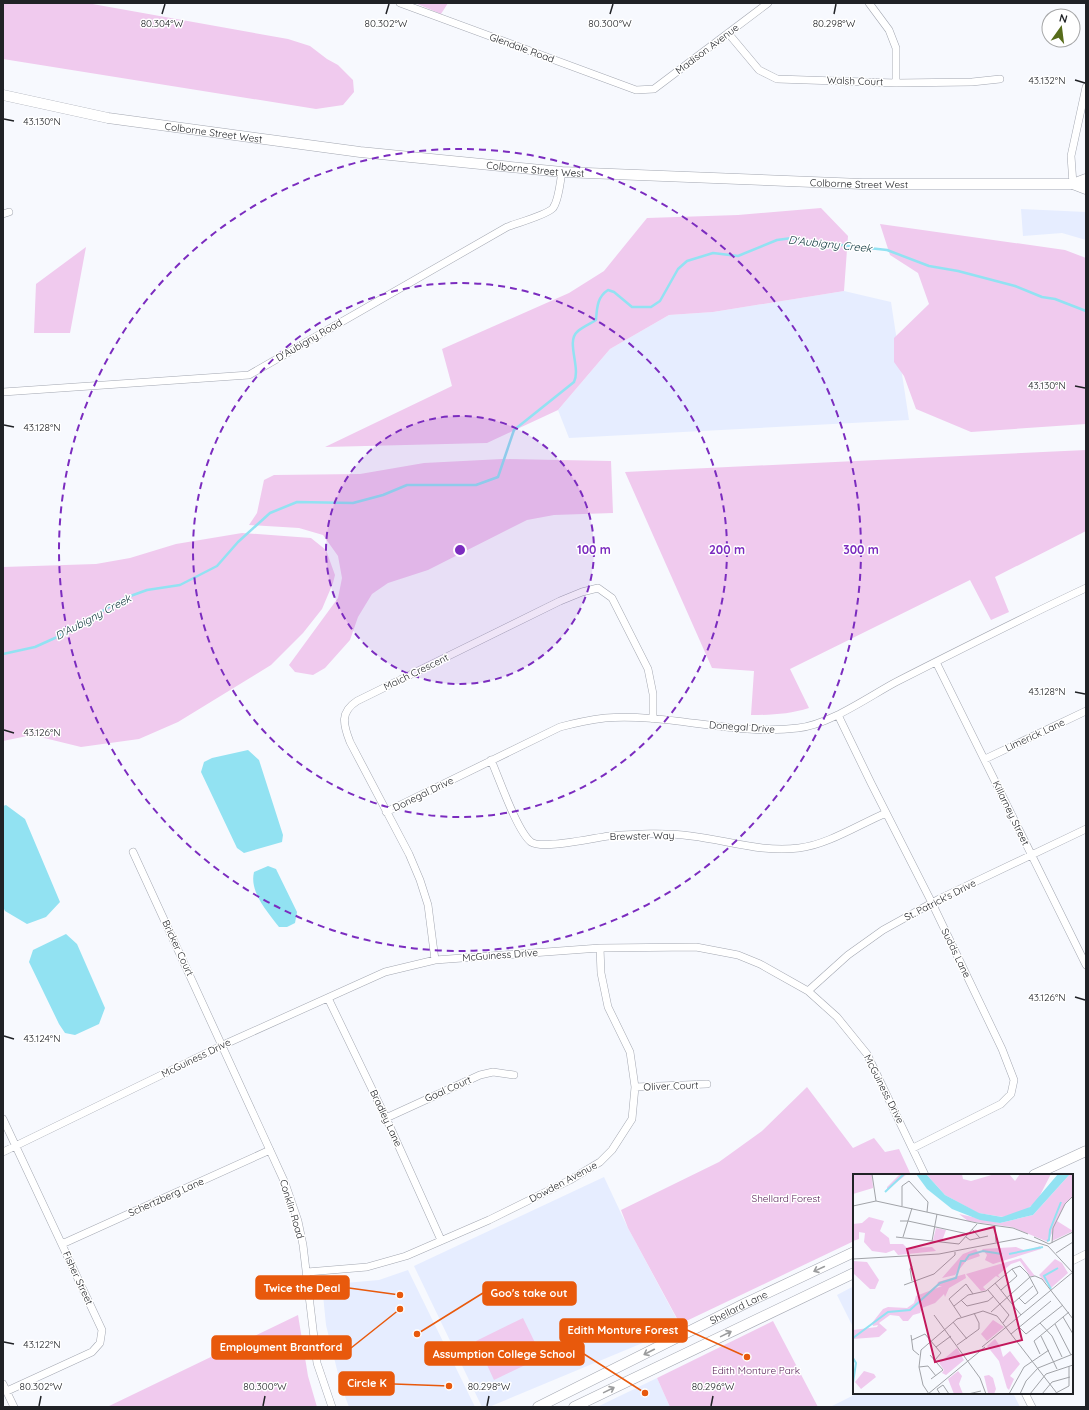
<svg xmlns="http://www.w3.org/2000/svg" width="1089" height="1410" font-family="Quicksand,sans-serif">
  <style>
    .built { fill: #e6edff }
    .green { fill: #f0caee }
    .water { fill: #92e2f2 }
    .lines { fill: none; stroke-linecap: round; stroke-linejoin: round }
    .stream { stroke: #92e2f2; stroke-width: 2.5 }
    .street-casing { stroke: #a3a7b1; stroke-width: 8 }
    .secondary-casing { stroke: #a3a7b1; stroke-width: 11 }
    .street { stroke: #fff; stroke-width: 7 }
    .secondary { stroke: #fff; stroke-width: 10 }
    .oneway { stroke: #9b9c9d }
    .ticks { fill: none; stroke: #202226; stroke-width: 1.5 }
    .ring { fill: none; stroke: #7b2cbf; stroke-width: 2; stroke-dasharray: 7 5 }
    .labels { text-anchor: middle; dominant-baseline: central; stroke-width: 3; stroke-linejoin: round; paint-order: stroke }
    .street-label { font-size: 10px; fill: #202226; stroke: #fff }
    .park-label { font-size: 10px; fill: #582057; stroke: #fff }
    .water-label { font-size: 11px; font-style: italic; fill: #0b333a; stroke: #fff }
    .inset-river { fill: none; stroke: #92e2f2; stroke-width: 2 }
    .inset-road { fill: none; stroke: #a1a3a8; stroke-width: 1 }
    .view { fill: #c2185b; fill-opacity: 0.15; stroke: #c2185b; stroke-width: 2 }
    .inset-edge { fill: none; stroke: #202226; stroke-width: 2 }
    .ticks-label { font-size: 10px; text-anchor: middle; fill: #202226; stroke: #fff; stroke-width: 3; stroke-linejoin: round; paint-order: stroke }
    .centre { fill: #7b2cbf; stroke: #fff; stroke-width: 2 }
    .ring-label { font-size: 12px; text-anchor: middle; font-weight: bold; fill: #7b2cbf; stroke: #fff; stroke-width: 3; stroke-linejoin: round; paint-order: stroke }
    .leader { fill: none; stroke: #e8590c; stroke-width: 1.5 }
    .callout-dot { fill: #e8590c; stroke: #fff; stroke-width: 1.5 }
    .callout { fill: #e8590c; stroke: #e8590c; stroke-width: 1.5 }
    .callout-label { font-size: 11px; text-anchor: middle; font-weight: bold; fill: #fff }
  </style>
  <rect width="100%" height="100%" fill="#f7f9fe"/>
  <!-- built -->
  <path class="built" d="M1021 209 1086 212V240L1062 233 1023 236Z
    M844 291 891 302 909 420 569 438 558 410 610 349 669 315 713 312Z
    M604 1177 627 1226 681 1327 489 1407H482L414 1266Z
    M408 1270 475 1407H349L341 1386 326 1325 322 1285 379 1280Z
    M854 1286V1329L837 1295Z
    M657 1378 670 1407H597Z
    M858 1393H1013L1020 1407H830Z"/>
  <!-- green -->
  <path class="green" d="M3 3H87L288 39 310 46 327 59 338 65 353 80 354 92 343 105 316 109 3 59Z
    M415 3H448L441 14Z
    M821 208 848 236 844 291 713 312 669 315 610 349 558 410 487 443 325 447 452 386 442 349 569 293 604 271 647 218 738 215Z
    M880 224 1065 250 1086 258V424L971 432 916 409 904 376 894 362V338L929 304 918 273 890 255Z
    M86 247 70 333H34L36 284Z
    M1086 450V531L995 577 1009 612 991 620 970 580 790 669 809 708C790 714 772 715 751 715L754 671 712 668 625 472Z
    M502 459 611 461 613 513 554 515 527 520 428 570 388 583 372 594 358 617 350 640 325 668 313 675 295 672 289 665 338 598 342 578 338 556 323 535 299 528 249 525 257 513 264 480 274 475 360 474 424 463Z
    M242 533 311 538 326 550 335 575 333 583 322 609 303 633 271 665 178 722 139 739 81 747 32 735 3 741V567L96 564 130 558 176 544Z
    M807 1087 853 1148 874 1138 885 1152 899 1149 911 1175H854V1241L680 1324 628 1228 621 1210 719 1162 762 1131Z
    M298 1315 308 1376 317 1407H107Z
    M523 1318 542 1357 494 1380 476 1341Z
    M773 1321 818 1407H670L657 1378Z"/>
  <!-- water -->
  <path class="water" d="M248 750 259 760 283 835 282 842 244 853 237 848 201 772 204 762 212 758Z
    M6 805 25 819 60 902 46 917 27 924 5 911 3 907V806Z
    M268 866 276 869 297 912 295 923 287 927H279C268 912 249 892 254 872Z
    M66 934 77 944 105 1008 99 1024 75 1035 65 1033 59 1024 29 962 33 950Z"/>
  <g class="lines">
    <!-- stream -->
    <path class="stream" d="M3 654 35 647 55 638 125 598 147 590 180 585 217 566 238 542 270 513 297 502 353 503 383 495 407 485H476L498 477 514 430 574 382C581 368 566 342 577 332 582 327 590 324 596 320 597 308 597 297 608 290L614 292 632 307H651L660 301 678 269 687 261 713 253 738 256 777 240 792 238 804 241 887 250 929 266 958 271 1015 286 1042 297 1055 299 1086 311"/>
    <defs>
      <path id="street" d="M400 3 636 90 654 89 768 3
        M869 3 889 30 896 48V83
        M728 33 759 70 777 79 896 83 972 82 1000 79
        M1073 184 1071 156 1086 87
        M3 214 9 212
        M3 392 249 375 507 227C517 223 547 215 553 208 559 200 560 182 562 172
        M936 662 1086 965
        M838 715 871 783 932 903 1002 1049 1014 1080 1011 1094 1001 1104 913 1148
        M985 759 1086 711
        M491 760C499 778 517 831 531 842 542 850 593 838 609 836 636 834 664 832 691 836 727 840 762 853 799 848 827 845 860 824 886 813
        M386 812 560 727C575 723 589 720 605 718 669 713 734 736 798 728 829 725 868 697 896 682 959 650 1022 618 1086 588
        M133 852 285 1183 298 1221 303 1245 317 1363 332 1407
        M435 960 428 905 420 880 409 854 350 742C343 724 340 712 357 701L560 601 582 592 598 588 612 598 648 669 653 694V719
        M808 991 848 955 883 930 939 899 1086 829
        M328 998 386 1118 441 1240
        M635 1087 707 1084
        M386 1118 480 1075 493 1072 514 1075
        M3 1119 102 1330 100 1343 92 1352 7 1391
        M3 1152 223 1045 385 972 435 960 600 948 696 947 738 955 760 964 808 991 837 1017 867 1054 925 1175
        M62 1244 270 1150
        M1072 1261 1086 1254
        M307 1272 367 1267 406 1256 489 1220 570 1180 600 1162 612 1150 632 1119 635 1087 630 1052 608 1007 601 973 600 948
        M3 1384 14 1407
        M1025 1393 1032 1407"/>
      <g id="secondary">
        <path id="s1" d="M3 95 108 118 360 152 562 172 862 184H1073L1086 179"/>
        <path d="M1073 184 1086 189"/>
        <path d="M1034 1175 1086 1151"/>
        <path id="s2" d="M538 1407 746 1303 854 1252"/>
        <path d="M574 1407 854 1273"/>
      </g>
    </defs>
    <!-- street casing -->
    <use href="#street" class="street-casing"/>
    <!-- secondary casing -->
    <use href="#secondary" class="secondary-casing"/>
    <!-- street -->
    <use href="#street" class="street"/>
    <!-- secondary -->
    <use href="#secondary" class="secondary"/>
  </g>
  <!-- one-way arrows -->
  <defs><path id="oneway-shaft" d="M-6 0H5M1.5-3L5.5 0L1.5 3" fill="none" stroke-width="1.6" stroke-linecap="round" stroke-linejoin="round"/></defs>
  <g class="oneway">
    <use href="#oneway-shaft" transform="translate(819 1269) rotate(155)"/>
    <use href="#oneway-shaft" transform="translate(726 1334) rotate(-26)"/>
    <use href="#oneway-shaft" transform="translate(649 1352) rotate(153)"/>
    <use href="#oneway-shaft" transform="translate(609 1390) rotate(-26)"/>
  </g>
  <!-- ticks -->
  <path class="ticks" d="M162 14 165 4M386 14 389 4M610 14 613 4M834 14 836 4M1075 80 1085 83M4 119 14 121M1075 386 1085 388M4 425 14 427M1075 692 1085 694M4 730 14 733M1075 997 1085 1000M4 1036 14 1039M4 1342 14 1344M39 1406 41 1396M263 1406 265 1396M487 1406 489 1396M711 1406 713 1396"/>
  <!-- distance rings -->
  <circle cx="460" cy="550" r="134" fill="#7b2cbf" fill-opacity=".12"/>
  <g class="ring">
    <circle cx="460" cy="550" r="134"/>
    <circle cx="460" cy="550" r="267"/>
    <circle cx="460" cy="550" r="401"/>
  </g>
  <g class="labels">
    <!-- street labels -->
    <g class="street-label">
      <text transform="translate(522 48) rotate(20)">Glendale Road</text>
      <text transform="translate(707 49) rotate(-37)">Madison Avenue</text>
      <text transform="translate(855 81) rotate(2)">Walsh Court</text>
      <text stroke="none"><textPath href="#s1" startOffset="214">Colborne Street West</textPath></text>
      <text stroke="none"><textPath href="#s1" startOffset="538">Colborne Street West</textPath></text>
      <text stroke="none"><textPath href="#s1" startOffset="862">Colborne Street West</textPath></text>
      <text transform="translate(309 340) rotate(-30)">D'Aubigny Road</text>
      <text transform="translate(416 672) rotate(-26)">Maich Crescent</text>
      <text transform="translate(742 727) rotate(4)">Donegal Drive</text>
      <text transform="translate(1035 735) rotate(-25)">Limerick Lane</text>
      <text transform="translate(423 794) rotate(-26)">Donegal Drive</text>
      <text transform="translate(1011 813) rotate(64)">Killarney Street</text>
      <text transform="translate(642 836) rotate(-1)">Brewster Way</text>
      <text transform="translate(940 900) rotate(-27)">St. Patrick's Drive</text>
      <text transform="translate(178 948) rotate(65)">Bricker Court</text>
      <text transform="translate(956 953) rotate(64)">Sudds Lane</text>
      <text transform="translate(500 955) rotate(-4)">McGuiness Drive</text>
      <text transform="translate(196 1058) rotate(-26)">McGuiness Drive</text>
      <text transform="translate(671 1086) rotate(-2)">Oliver Court</text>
      <text transform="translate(448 1089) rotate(-24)">Gaal Court</text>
      <text transform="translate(884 1089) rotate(63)">McGuiness Drive</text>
      <text transform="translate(386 1118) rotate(65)">Bradley Lane</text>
      <text transform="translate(563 1182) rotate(-28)">Dowden Avenue</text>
      <text transform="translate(166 1197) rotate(-24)">Schertzberg Lane</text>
      <text transform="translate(292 1209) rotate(73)">Conklin Road</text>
      <text transform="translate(78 1278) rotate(65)">Fisher Street</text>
      <text stroke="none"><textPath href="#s2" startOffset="224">Shellard Lane</textPath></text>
    </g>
    <!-- park labels -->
    <g class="park-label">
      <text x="786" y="1198">Shellard Forest</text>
      <text x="756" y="1370">Edith Monture Park</text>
    </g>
    <!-- water labels -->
    <g class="water-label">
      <text transform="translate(830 244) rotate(6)">D'Aubigny Creek</text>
      <text transform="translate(93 617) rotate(-28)">D'Aubigny Creek</text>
    </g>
  </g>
  <!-- overview -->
  <g transform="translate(853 1174)">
    <rect width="220" height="220" fill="#f7f9fe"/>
    <path d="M0 0H19L20 14 0 20ZM47 0H54L34 16V13ZM73 0H109L110 5 118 7 142 0H156L162 7 167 0H198L184 27 173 36 150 43 125 39 92 21ZM217 0H220V23L212 30 204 47 220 57 199 67V59L195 68 159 53 115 47 106 40 147 49 180 41ZM16 43 31 47 27 57 36 64 37 70H50L54 74 79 73 83 77 45 81 41 76 33 79 19 77 11 68 12 59 6 58V65L0 67V50L9 49ZM83 54 93 56 89 67 80 66ZM187 72 188 75 140 90 132 86 134 81 129 75 163 73 173 77ZM123 75 127 82 113 87 102 101 89 104 110 80ZM168 84 182 102H177L167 87 158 90 145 101 147 104 143 102 130 113 133 116 128 117 113 100ZM202 85 209 89 215 99 198 114 186 101ZM0 87 14 88 26 106 22 115H17L0 99ZM112 100 113 104 96 114 92 123 91 120 82 129 69 134 67 139 60 141 55 147H50L46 142 37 141 26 149 34 156 26 163 0 165V156L24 153 25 151 20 152 19 149 30 135 35 133 54 134 61 129 63 122 89 112H84L85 108ZM140 146 151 153 134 167 128 160ZM142 165 147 172 150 183 157 177 167 190 157 202 161 205 156 216 154 214 146 187 134 172ZM104 174 111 186 93 201 89 199 91 196 86 189ZM11 197 21 200 23 203 8 215 2 208ZM105 197 109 202 106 210 110 220H101L95 205ZM136 201 140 204 143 215 141 220 135 219 132 206 131 202Z" fill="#f0caee"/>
    <path d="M63 0H73L92 21 126 39 149 43 177 33 205 0H217L180 41 147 49 127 46 99 35 74 15Z" fill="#92e2f2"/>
    <path class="inset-river" d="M32 18 51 0M194 67 196 66 197 56 208 28M156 80 190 73M198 115 191 102 205 94M0 164 35 138 57 136 87 109 103 104 108 87H112L116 81 130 77 149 80M0 184 3 189 0 209"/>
    <path class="inset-road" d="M19 0 23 27M0 32 23 27 124 49 160 54 175 60M49 32V12L56 7 75 28 74 38M47 47H55L115 60M142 52 143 68M119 55 127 64M43 63 106 70 124 50M50 63 59 34M113 63 117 66 135 62M181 63 196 70 220 58M79 67 84 40M199 69 200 54 212 30 220 22M203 79 220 68M0 85 86 80 169 64 195 72 220 99M59 92 57 95 59 107M142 109 168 141M51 111 81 100 102 81V78M135 116 156 141 150 149M148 116 164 102 159 95M108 126 114 132 135 127 141 122M159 130 180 112M101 132 115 121 133 117 159 95 167 92 175 100 185 119 172 130 166 124M138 138 177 103 182 102 189 105 220 145M81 141 127 204 133 220M108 143 96 125 113 110 120 120M210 143 220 160M100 148 114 165M187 149 199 162 209 183M202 150 218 181M166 153 173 160 210 131M158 160 198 127M58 161 60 176 66 181M188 162 204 195M59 166 72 160 88 179 82 186M104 171 126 155V149L121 139M83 173 98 162M129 173 220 98M187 180 181 167 216 138M77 181 90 196 78 205M66 193 75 192 83 202M75 220 132 173M76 220 70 211 66 193 68 176 104 145 130 137 144 142 203 218M87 220 84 215 90 211 96 220M115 220 128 217M156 220 171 193 196 176M167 220 173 207 185 194 220 180M177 220 193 200 220 191M189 220 199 208 217 203M201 220 216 212V192"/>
    <path class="view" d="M141 53 169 166 82 188 54 75Z"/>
    <rect width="220" height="220" class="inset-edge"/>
  </g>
  <g class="ticks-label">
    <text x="162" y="27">80.304°W</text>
    <text x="386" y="27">80.302°W</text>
    <text x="610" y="27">80.300°W</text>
    <text x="834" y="27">80.298°W</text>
    <text x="1047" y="84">43.132°N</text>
    <text x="42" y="125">43.130°N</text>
    <text x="1047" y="389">43.130°N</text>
    <text x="42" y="431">43.128°N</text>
    <text x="1047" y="695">43.128°N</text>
    <text x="42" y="736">43.126°N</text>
    <text x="1047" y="1001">43.126°N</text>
    <text x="42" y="1042">43.124°N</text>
    <text x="42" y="1348">43.122°N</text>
    <text x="41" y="1390">80.302°W</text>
    <text x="265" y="1390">80.300°W</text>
    <text x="489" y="1390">80.298°W</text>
    <text x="713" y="1390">80.296°W</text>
  </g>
  <circle cx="460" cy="550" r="6" class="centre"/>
  <g class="ring-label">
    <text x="594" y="554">100 m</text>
    <text x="727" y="554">200 m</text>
    <text x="861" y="554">300 m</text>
  </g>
  <!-- callouts -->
  <path class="leader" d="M400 1295L349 1288M417 1334L483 1293M747 1357L687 1330M400 1309L351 1348M645 1393L584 1354M449 1386L394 1384"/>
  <g class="callout-dot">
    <circle cx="400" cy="1295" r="4"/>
    <circle cx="417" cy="1334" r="4"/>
    <circle cx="747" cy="1357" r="4"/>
    <circle cx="400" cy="1309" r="4"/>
    <circle cx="645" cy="1393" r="4"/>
    <circle cx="449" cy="1386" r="4"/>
  </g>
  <g class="callout">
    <rect x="256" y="1276" width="93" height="23" rx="4"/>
    <rect x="483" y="1282" width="93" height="23" rx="4"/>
    <rect x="560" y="1319" width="127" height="23" rx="4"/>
    <rect x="212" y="1336" width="139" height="23" rx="4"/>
    <rect x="425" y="1342" width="159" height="23" rx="4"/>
    <rect x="339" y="1372" width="55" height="23" rx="4"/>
  </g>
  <g class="callout-label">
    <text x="302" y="1292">Twice the Deal</text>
    <text x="529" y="1297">Goo's take out</text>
    <text x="623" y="1334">Edith Monture Forest</text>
    <text x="281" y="1351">Employment Brantford</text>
    <text x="504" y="1358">Assumption College School</text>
    <text x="367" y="1387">Circle K</text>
  </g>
  <!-- border -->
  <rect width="1089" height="1410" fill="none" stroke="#202226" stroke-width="8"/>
  <!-- north arrow -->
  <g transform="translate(1061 28) rotate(14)"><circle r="19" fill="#ffffff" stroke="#a6a7a8"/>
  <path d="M0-3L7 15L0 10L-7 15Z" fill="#576c1a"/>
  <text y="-6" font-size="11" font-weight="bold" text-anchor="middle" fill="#202226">N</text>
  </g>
</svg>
